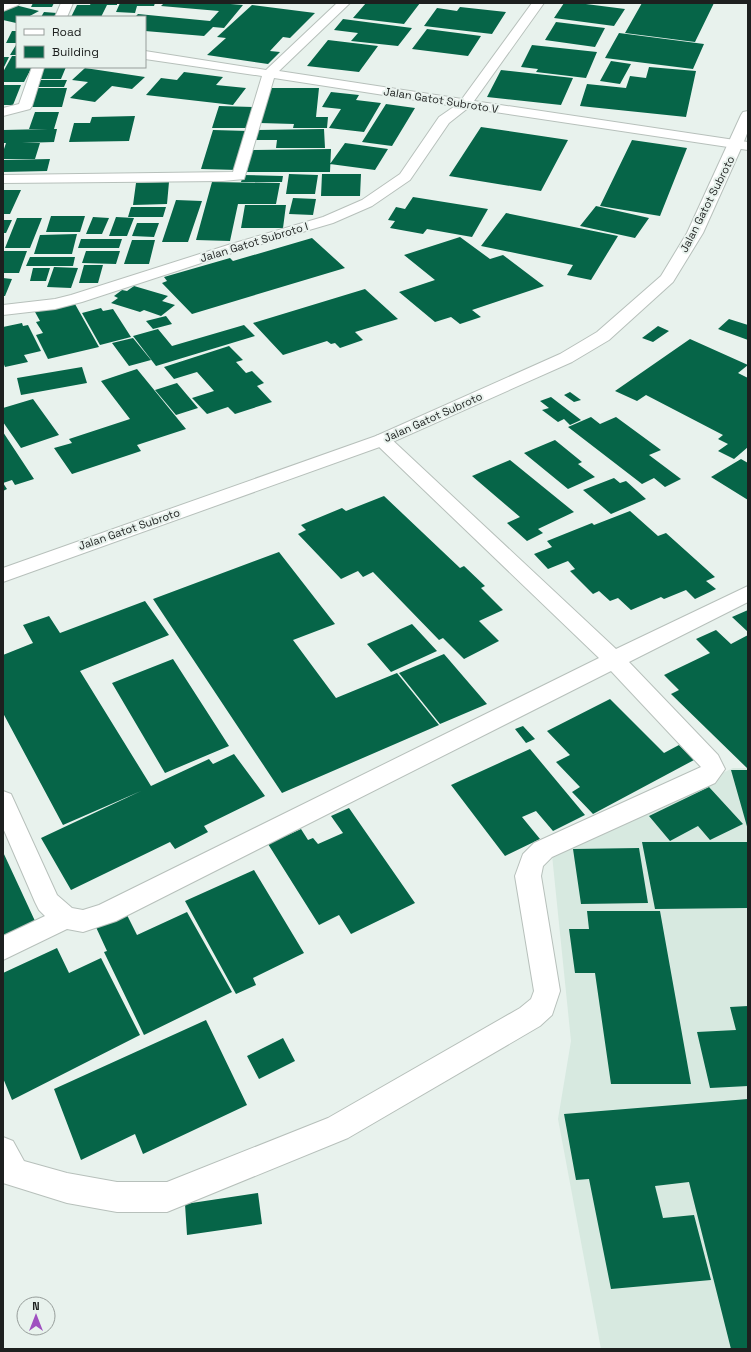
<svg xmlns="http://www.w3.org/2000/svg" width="751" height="1352" font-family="'Space Grotesk',sans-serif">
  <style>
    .built { fill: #d7e9e0 }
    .building { fill: #066548 }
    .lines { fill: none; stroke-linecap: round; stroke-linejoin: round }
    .street-casing { stroke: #b7c0bb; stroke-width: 2 }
    .primary-casing { stroke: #b7c0bb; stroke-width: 2 }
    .street { fill: #fff; fill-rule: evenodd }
    .primary { fill: #fff; fill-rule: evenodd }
    .labels { text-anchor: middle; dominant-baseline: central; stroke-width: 4; stroke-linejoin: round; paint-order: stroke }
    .far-street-label { font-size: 11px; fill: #1d201f; stroke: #e8f2ed }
  </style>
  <rect width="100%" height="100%" fill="#e8f2ed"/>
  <!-- built -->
  <path class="built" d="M733 768H748V1349H601L558 1119 571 1041 552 855Z"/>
  <!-- building -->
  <path class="building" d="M33 3H54L52 7H31Z
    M91 3H117V5H107L101 17H71L77 5H90Z
    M120 3H155L154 6H137L135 13 116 12Z
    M164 3H218L243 5 224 28 213 27 204 36 145 31V17H135L138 14 210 21 219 11 161 6Z
    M366 3H420L404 24 353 18Z
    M564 3H578L625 9 614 26 554 18Z
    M642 3H714L695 42 625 33Z
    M15 5 39 11 28 17H17L16 23 3 20V11Z
    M252 5 315 13 290 38 283 37 270 51 280 52 268 64 207 55 226 38 217 37Z
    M460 7 506 12 492 34 424 26 437 8 457 11Z
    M44 12 57 13 55 17H41Z
    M343 19 412 28 398 46 351 41 358 33 334 30Z
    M556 22 605 28 595 47 545 40Z
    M427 29 481 36 468 56 412 49Z
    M12 31H17V43H6Z
    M619 33 704 44 693 69 605 58Z
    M328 40 378 46 359 72 307 66Z
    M16 45H17V55H10Z
    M532 45 597 52 586 78 536 72 538 69 521 67Z
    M12 56H17V67H32L24 82H3V72Z
    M3 57H9L4 67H3Z
    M611 61 631 64 620 84 600 81Z
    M41 67H66L61 79H36Z
    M649 67 696 71 686 117 580 106 587 84 626 88 630 76 646 78Z
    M85 68 145 77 132 89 112 86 95 102 70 98 88 82 72 80Z
    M501 70 573 78 561 105 487 97Z
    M184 72 223 77 216 85 246 88 233 105 146 95 161 78 177 80Z
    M36 80H67L64 87H32Z
    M3 85H21L13 105H3Z
    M35 88H67L62 107H28Z
    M266 88H319L316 117H328L327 128H293L294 124 260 123Z
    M331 92 359 95 356 100 381 103 364 132 329 128 341 109 322 107Z
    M386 104 415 108 392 146 362 142Z
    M219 106 253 107 247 128H212Z
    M35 112H59L54 129H57L54 142 22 143H40L35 159H3V152L6 143H3V130L48 129H29Z
    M135 116 129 141 69 142 74 123H90L92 117Z
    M481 127 568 140 541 191 449 176Z
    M324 129 325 148H276L277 140H256L257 130Z
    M213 130 248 131 238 170 201 169Z
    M632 140 687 148 660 216 600 206Z
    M345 143 388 149 375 170 330 164Z
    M331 149 330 172H247L250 150Z
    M50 159 47 171 3 172V160Z
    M289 174 318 175 315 194H286Z
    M322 174H361L360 196H321Z
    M243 175 283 176 282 182H241Z
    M169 182 167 204 133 205 136 183Z
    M212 182 280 183 276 204H238L230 241 196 240Z
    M3 190H21L10 214H3Z
    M413 197 488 209 472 237 427 229 423 234 390 228 395 221 388 220 396 207 405 209Z
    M293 198 316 199 313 215 289 214Z
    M176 200 202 201 188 242H162Z
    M245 205H286L283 228H241Z
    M596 206 649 218 635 238 580 226Z
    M131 207H166L163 217H128Z
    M506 213 618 236 591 280 567 275 573 265 481 246Z
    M51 216H85L80 232H46Z
    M93 217 109 218 102 234H86Z
    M116 217 134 218 127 236H109Z
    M17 218H42L30 248H5Z
    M3 220H12L6 233H3Z
    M137 223H159L154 237 132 236Z
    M77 234 72 254H34L40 235Z
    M460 237 490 259 503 255 544 286 472 310 481 317 460 324 451 317 435 322 399 292 435 280 404 255Z
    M312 238 345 268 192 314 162 283 167 281 164 277 230 258 233 261Z
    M81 239H122L119 248H78Z
    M132 240H155L149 264H124Z
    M3 251H27L19 273H3Z
    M86 251H120L116 264 82 263Z
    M30 257H75L73 266H26Z
    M84 265H103L98 283H79Z
    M54 267 78 268 71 288 47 287Z
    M33 268H50L46 281H30Z
    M3 278 12 279 5 296H3Z
    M134 286 168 296 162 301 175 305 161 316 144 310 140 312 111 303 118 298 114 296 122 290 127 291Z
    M365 289 398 319 355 332 363 340 340 348 335 343 331 344 327 341 283 355 253 323Z
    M75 304 99 347 48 359 36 335 43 333 36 322 40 321 35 312Z
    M101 308 103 311 113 309 131 337 100 345 82 313Z
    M166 316 172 324 153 329 146 321Z
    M729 319 748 325V340L718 329Z
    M22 323 23 326 28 325 41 351 24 355 28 362 5 367 3 362V327Z
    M244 325 255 336 156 366 133 336 158 329 172 346Z
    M658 326 669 331 653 342 642 338Z
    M133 338 151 360 129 366 112 343Z
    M690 339 748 365 738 373 748 378V447L734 459 718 451 728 444 718 439 723 435 646 395 637 401 615 391Z
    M229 346 243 360 236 362 246 373 252 371 264 383 257 386 272 402 235 414 228 407 207 414 192 398 214 391 197 372 174 379 164 367Z
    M82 367 87 383 21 395 17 378Z
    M137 369 186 429 137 445 141 451 72 474 54 448 72 443 69 439 130 419 101 381Z
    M177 383 198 408 176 415 155 390Z
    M570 392 581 400 574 402 564 395Z
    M551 397 581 420 570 425 564 419 558 422 542 410 549 408 540 401Z
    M33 399 59 435 21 448 3 422V408Z
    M591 417 600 424 616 417 661 450 649 455 681 479 665 487 654 478 642 484 568 427Z
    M3 432 34 479 15 485 12 480 3 483 7 489 3 491Z
    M555 440 582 462 578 464 595 477 568 489 524 453Z
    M741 459 748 463V500L711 477Z
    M510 460 574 512 538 529 543 533 527 541 507 523 520 517 472 476Z
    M614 478 620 483 626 481 646 499 611 514 583 490Z
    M384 496 460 568 464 566 485 586 481 588 503 610 479 621 499 641 464 659 443 638 439 640 373 572 363 577 358 571 341 579 298 534 306 530 301 525 342 508 346 511Z
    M630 511 658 536 666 533 715 577 706 581 716 589 695 599 686 590 664 599 661 597 631 610 618 598 610 601 599 591 593 594 570 571 575 569 568 561 548 569 534 554 552 547 547 541 592 523 594 525Z
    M279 552 335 624 293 640 336 698 397 673 439 725 282 793 153 599Z
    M145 601 169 635 80 671 151 786 209 759 213 764 234 754 265 796 204 826 208 832 175 849 170 842 71 890 41 838 141 791 63 825 3 713V655L33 643 23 625 49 616 60 633Z
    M748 610V632L732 617Z
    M412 624 437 651 391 672 367 644Z
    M716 630 731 644 748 635V769L671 694 679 690 664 675 710 653 696 639Z
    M444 654 487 704 440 724 399 673Z
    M173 659 229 746 165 773 112 683Z
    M610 699 664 753 679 745 694 760 593 814 572 792 580 787 556 762 570 755 547 731Z
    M523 726 535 739 526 743 515 729Z
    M530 749 585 815 553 831 536 811 522 817 540 839 505 856 451 785Z
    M731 770H748V830Z
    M709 787 743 824 710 840 698 826 670 841 649 816Z
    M349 808 415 903 351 934 339 915 319 925 268 844 301 829 308 840 313 838 318 844 343 833 331 816Z
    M642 842H748V908L655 909Z
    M639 848 648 903 581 904 573 849Z
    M3 852 35 921 3 936Z
    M254 870 304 953 253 978 256 985 236 994 185 901Z
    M125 911 137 935 187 912 232 992 144 1035 104 952 107 951 95 925Z
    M587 911H660L691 1084H611L595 973H575L569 929H589Z
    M57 948 69 973 101 958 140 1035 12 1100 3 1078V973Z
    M748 1006V1086L710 1088 697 1032 736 1030 730 1007Z
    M206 1020 247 1105 143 1154 135 1134 81 1160 54 1089Z
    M283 1038 295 1061 259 1079 247 1056Z
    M748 1099V1349H731L689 1182 655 1186 663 1218 694 1215 711 1280 611 1289 589 1179 576 1180 564 1114Z
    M258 1193 262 1224 187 1235 185 1204Z"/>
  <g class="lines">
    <defs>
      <path id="street" d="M20 3 18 5 3 11V4Z
        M61 3H73L67 17H55Z
        M337 3H350L279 71 462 99 532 3H544L474 101 748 142V150L468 108 449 123 410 180 372 206 333 223 238 251 82 302 55 309 3 315V305L55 299 71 295 228 245 323 217 362 200 400 174 439 117 455 106 274 78 244 179 223 181 3 183V175L233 172 262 76 145 59V51L266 70Z
        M32 67H44L32 106 30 109 3 116V108L19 104Z
        M382 434 388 436 616 649 748 586V602L629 662 718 755 725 769 715 783 552 857 543 866 541 876 560 991 552 1015 540 1026 348 1138 167 1212H117L67 1203 3 1183V1137L13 1141 24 1161 67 1173 117 1182H167L328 1118 520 1008 531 999 534 991 515 876 523 854 534 843 701 767 611 671 116 921 83 932 67 929 3 960V936L45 916 39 910 35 902 3 828V791L11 794 57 895 72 908 83 910 99 905 599 658 376 444 373 440 376 436Z"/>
      <path id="primary" d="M748 111V131L743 144 703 233 673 282 609 340 572 362 388 444 3 582V568L376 436 560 354 597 332 661 276 687 233 741 115 743 112Z"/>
    </defs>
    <!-- street casing -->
    <use href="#street" class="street-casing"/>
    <!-- primary casing -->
    <use href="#primary" class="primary-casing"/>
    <!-- street -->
    <use href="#street" class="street"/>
    <!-- primary -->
    <use href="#primary" class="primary"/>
  </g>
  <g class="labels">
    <!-- far-street labels -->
    <g class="far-street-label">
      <text transform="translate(441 100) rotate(9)">Jalan Gatot Subroto V</text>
      <text transform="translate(707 204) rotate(-63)">Jalan Gatot Subroto</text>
      <text transform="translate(254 242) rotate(-17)">Jalan Gatot Subroto I</text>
      <text transform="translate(433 417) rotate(-24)">Jalan Gatot Subroto</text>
      <text transform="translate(129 529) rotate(-19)">Jalan Gatot Subroto</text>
    </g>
  </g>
  <!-- border -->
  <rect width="751" height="1352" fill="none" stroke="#1d201f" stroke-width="8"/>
  <!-- legend -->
  <rect x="16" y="16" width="130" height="52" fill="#e8f2ed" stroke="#979e9b"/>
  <rect x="24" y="29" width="20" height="6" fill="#ffffff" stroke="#979e9b"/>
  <text x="52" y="36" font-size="12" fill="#1d201f">Road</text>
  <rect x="24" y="46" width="20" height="12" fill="#066548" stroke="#979e9b"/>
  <text x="52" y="56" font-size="12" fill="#1d201f">Building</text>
  <!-- north arrow -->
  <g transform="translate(36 1316)"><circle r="19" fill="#e8f2ed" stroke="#979e9b"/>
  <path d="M0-3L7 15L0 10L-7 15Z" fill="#9f50c0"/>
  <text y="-6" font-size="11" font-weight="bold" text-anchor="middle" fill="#1d201f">N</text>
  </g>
</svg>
